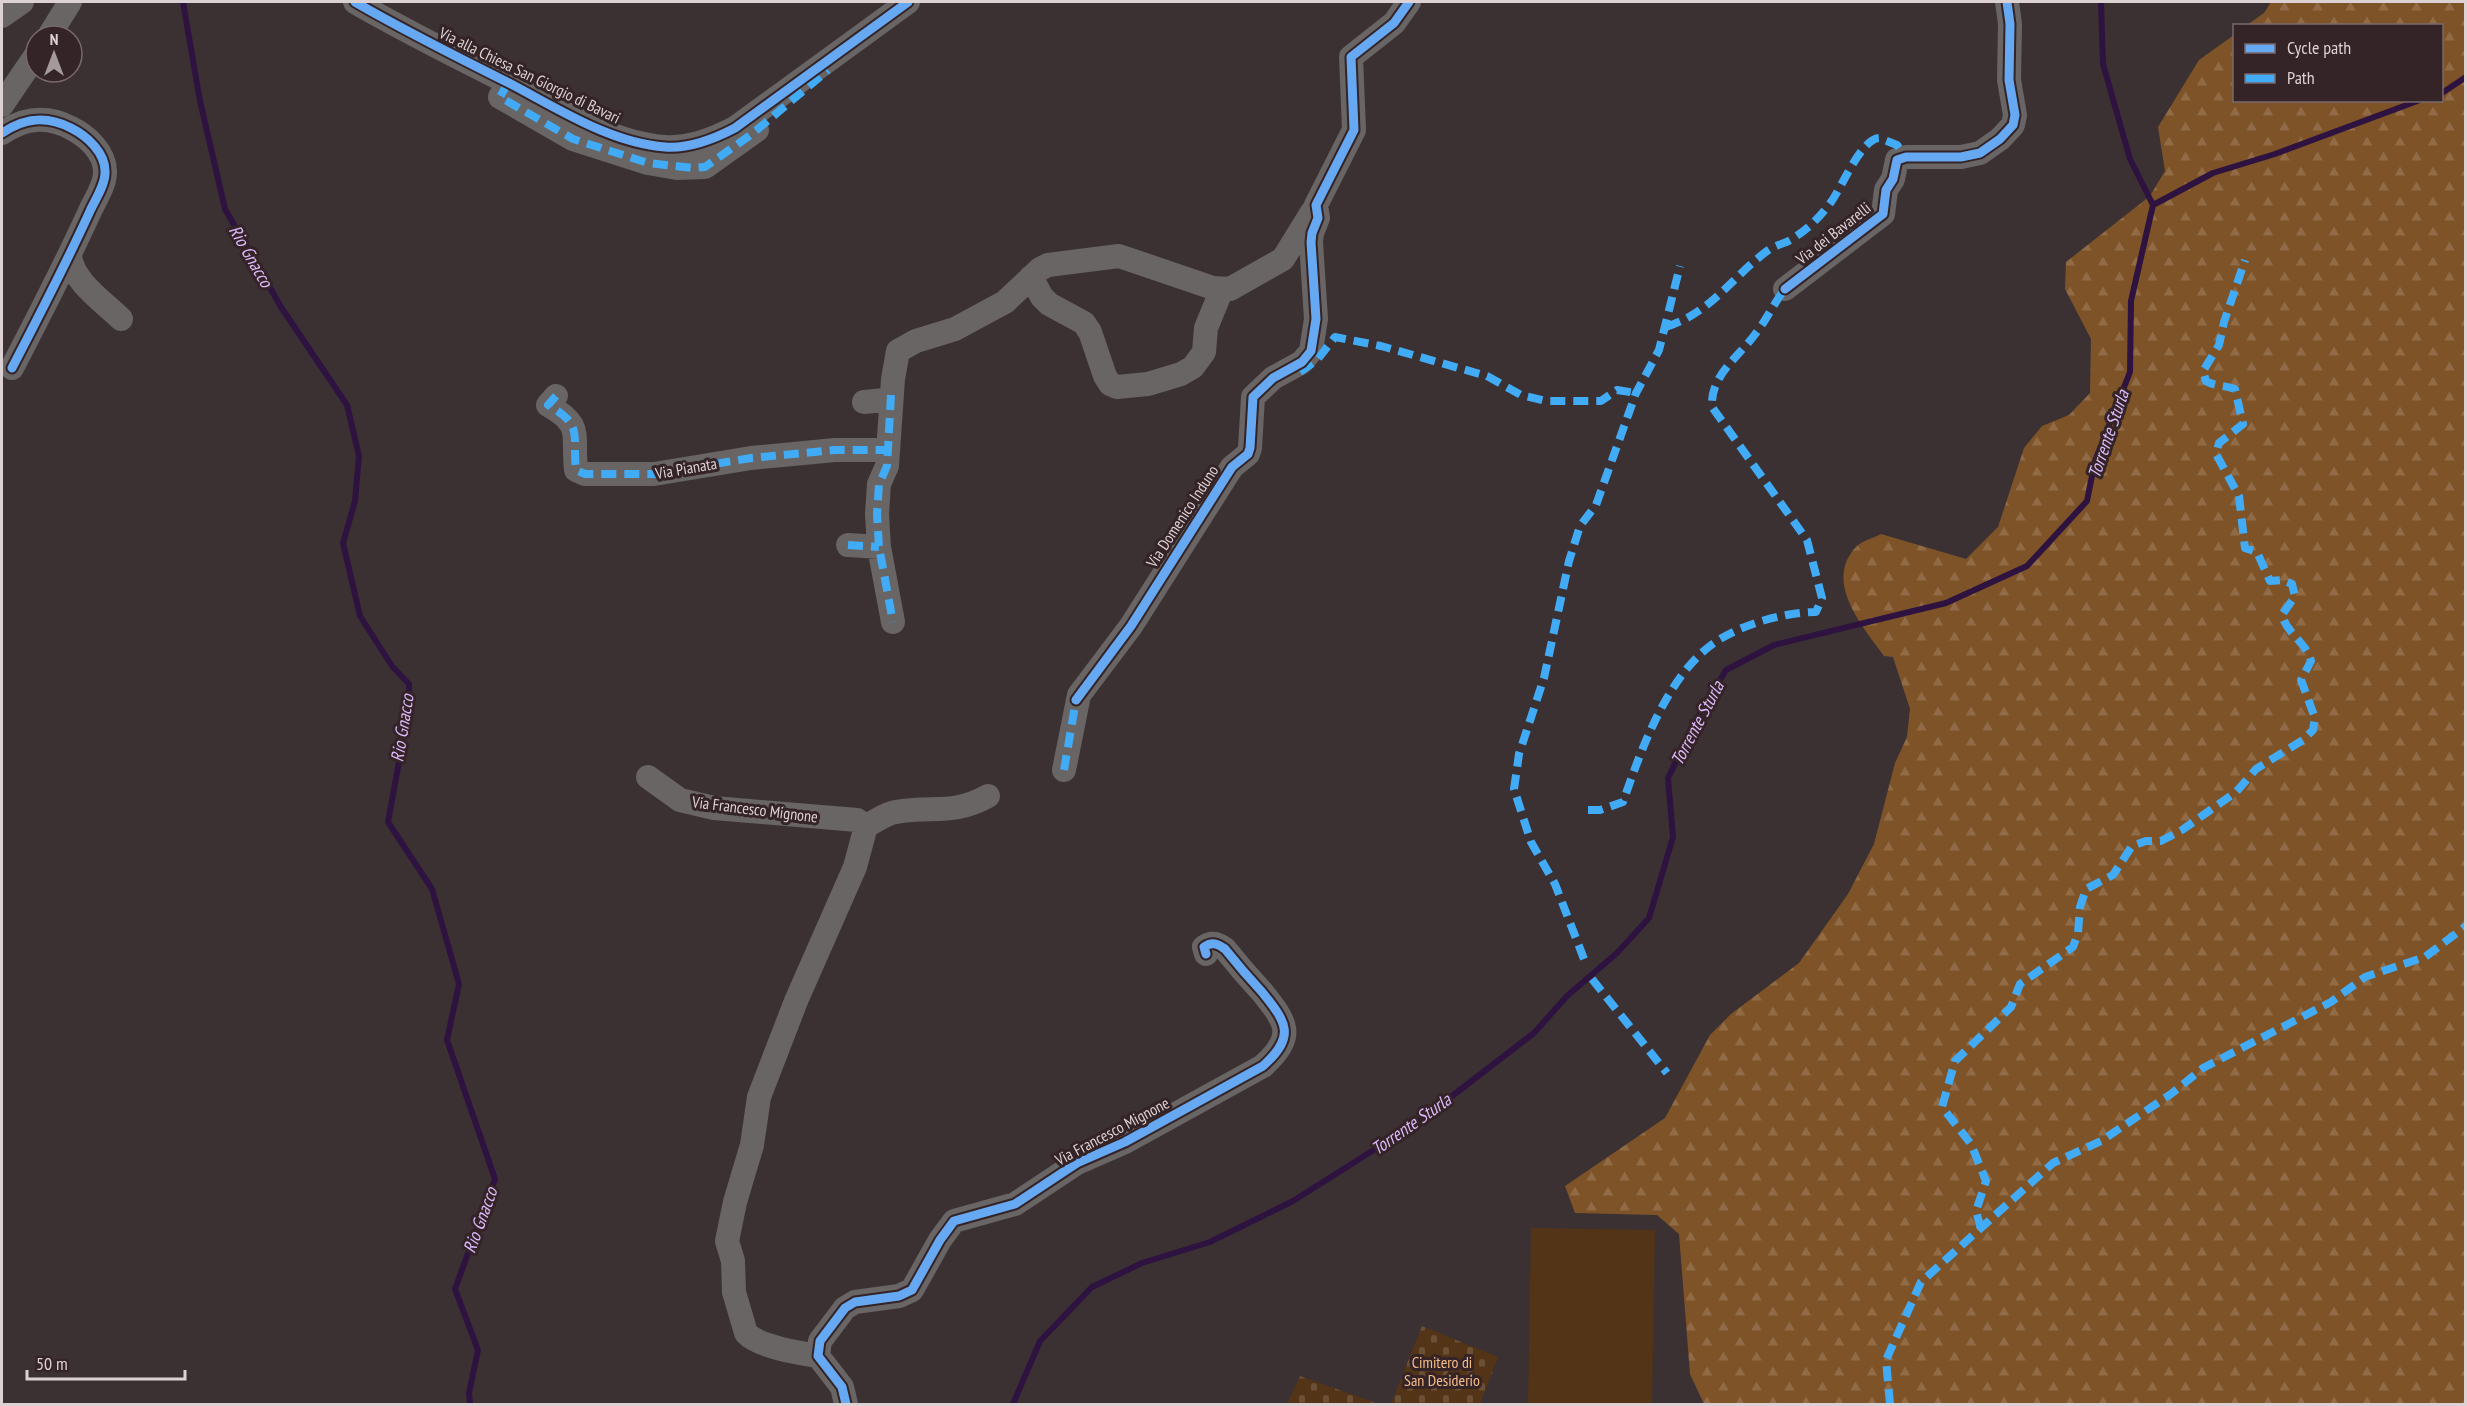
<svg xmlns="http://www.w3.org/2000/svg" width="2467" height="1406" font-family="'PT Sans Narrow',sans-serif">
  <style>
    .forest { fill: url(#forest-firs) }
    .cemetery { fill: url(#cemetery-stones) }
    .pitch { fill: #533416 }
    .lines { fill: none; stroke-linecap: round; stroke-linejoin: round }
    .stream { stroke: #2e1341; stroke-width: 6 }
    .minor { stroke: #686564; stroke-width: 24 }
    .quiet { stroke: #42abf6; stroke-width: 8; stroke-dasharray: 15 8; stroke-linecap: butt }
    .cycleway-casing { stroke: #342327; stroke-width: 13 }
    .cycleway { stroke: #66a8f1; stroke-width: 9 }
    .labels { text-anchor: middle; dominant-baseline: central; stroke-width: 6; stroke-linejoin: round; paint-order: stroke }
    .street-label { font-size: 16px; fill: #ddd2d3; stroke: #342327 }
    .park-label { font-size: 16px; fill: #f6bc86; stroke: #342327 }
    .water-label { font-size: 18px; font-style: italic; fill: #dcbafc; stroke: #342327 }
  </style>
  <defs>
    <pattern id="forest-firs" width="22" height="20" patternUnits="userSpaceOnUse" patternTransform="scale(1.5)"><rect width="22" height="20" fill="#7e5327"/><path d="M5 1l3.5 6h-7zM16 11l3.5 6h-7z" fill="#906b45"/></pattern>
    <pattern id="cemetery-stones" width="16" height="16" patternUnits="userSpaceOnUse" patternTransform="scale(1.5)"><rect width="16" height="16" fill="#533416"/><path d="M2 7V4a2 2 0 0 1 4 0v3zM10 15v-3a2 2 0 0 1 4 0v3z" fill="#6b5037"/></pattern>
  </defs>
  <rect width="100%" height="100%" fill="#3b3133"/>
  <!-- forest -->
  <path class="forest" d="M2271 2H2465V1404H1704L1690 1374 1679 1234 1657 1215 1575 1213 1565 1186 1665 1118 1710 1035 1731 1014 1799 963 1848 894 1874 844 1895 763 1907 737 1910 709 1893 657 1884 656C1863 627 1823 582 1856 547 1861 541 1874 538 1881 534L1966 559 1998 527 2024 448 2042 426 2069 415 2090 393 2091 339 2065 289 2066 262 2150 196 2165 171 2158 127 2199 60 2234 35V100H2442V26L2247 25 2264 13Z"/>
  <!-- cemetery -->
  <path class="cemetery" d="M1422 1326 1498 1357 1480 1404H1391Z
    M1300 1376 1379 1404H1287Z"/>
  <!-- pitch -->
  <path class="pitch" d="M1531 1228 1655 1230 1652 1404H1528Z"/>
  <g class="lines">
    <!-- stream -->
    <path class="stream" d="M183 2 200 101 225 209 281 307 347 405 359 456 355 501 343 543 360 616 392 666 409 684V707L388 822 432 889 459 984 447 1040 495 1179 455 1289 478 1350 469 1393 470 1404
      M2101 2 2103 64 2130 159 2153 205
      M2442 93 2466 77
      M1013 1404 1040 1341 1092 1287 1142 1263 1210 1242 1293 1201 1421 1120 1534 1033 1567 996 1617 953 1649 918 1673 837 1668 778 1694 724 1726 670 1774 645 1946 603 2027 566 2087 501 2095 461 2130 372 2131 301 2153 205 2213 173 2275 154 2420 100"/>
    <!-- minor -->
    <path class="minor" d="M355 2C405 31 457 57 509 83 557 108 610 143 665 147 689 149 714 139 735 128L908 2
      M2 16 22 2
      M49 36 70 2
      M508 83 500 97 573 139 648 163 677 168 705 167 757 130
      M2 105 36 55
      M2 133C24 118 46 115 71 128 87 136 106 153 105 173 105 185 95 200 90 211 66 264 39 316 12 368
      M70 256C73 282 104 302 121 319
      M1031 277 1042 297 1049 304 1084 323 1090 332 1105 376 1110 384 1117 387 1148 384 1181 374 1193 367 1204 352 1206 328 1222 289
      M1785 289 1883 214 1886 190 1893 179 1897 160 1906 157H1961L1980 153 2000 139 2013 125 2015 115 2009 80 2010 24 2007 2
      M556 396 548 405C584 426 572 433 576 470L585 474H654L751 458 835 450H887
      M864 402 885 400 891 395
      M848 545 879 547
      M893 622 879 547 877 514 879 484 887 466 893 379 898 351 916 341 955 329 1005 302 1040 269 1048 265 1119 256 1213 288 1230 289 1283 259 1312 212
      M1064 770 1079 695 1131 626 1232 467 1248 454 1250 448 1253 397 1273 378 1302 362 1311 351 1316 319 1311 242 1312 233 1318 218 1316 205 1354 130 1351 57 1394 23 1409 2
      M648 777 680 800 714 808 857 820 866 826
      M818 1356C799 1353 759 1347 746 1333L734 1292 733 1261 727 1241 735 1202 752 1145 759 1097 796 1001 855 867 866 826C875 822 886 813 896 812 932 805 952 816 988 796
      M846 1404 842 1387 818 1356 820 1341 845 1308 855 1302 899 1296 912 1290 940 1240 954 1221 1015 1204 1077 1163 1125 1142 1263 1066C1296 1036 1287 1023 1262 992 1249 978 1237 964 1225 949 1218 944 1212 941 1204 947L1206 954"/>
    <!-- quiet -->
    <path class="quiet" d="M508 83 500 97 573 139 648 163 693 168 705 167 752 134 828 70
      M1666 327C1712 312 1731 278 1767 251 1775 245 1784 244 1792 239 1808 229 1820 217 1831 202 1842 187 1861 139 1879 138L1897 145 1906 157
      M1300 372 1317 360 1335 337 1381 346 1487 376 1521 395 1546 401H1601L1617 390 1636 393
      M891 395 887 466 879 484 877 514 879 547 893 622
      M556 396 548 405C584 426 572 433 576 470L585 474H654L751 458 835 450H887
      M848 545 879 547
      M1064 770 1076 700
      M1588 810H1600L1623 802C1640 753 1664 685 1705 650 1731 627 1782 612 1816 612L1822 598 1807 540 1712 407C1710 375 1739 357 1756 333 1767 319 1774 303 1785 289
      M1584 959 1555 884 1531 842 1514 789 1519 754 1544 678 1569 561 1580 526 1596 505 1636 393 1659 350 1680 266
      M1592 979 1667 1073
      M1981 1229 1976 1211 1986 1181 1971 1144 1942 1107 1955 1061 2011 1007 2020 984 2073 947 2078 933 2080 907 2086 889 2113 875 2132 846 2146 841H2161L2182 830 2236 792 2256 769 2303 740 2313 730 2315 718 2301 680 2311 661C2306 642 2287 634 2282 615L2295 596 2292 584 2283 580 2270 581 2257 552 2245 548 2239 496 2216 454 2219 443 2243 424 2235 389C2225 385 2216 387 2206 381L2203 371 2219 345 2224 322 2245 260
      M1890 1404 1886 1360 1921 1282 2053 1163 2101 1141 2171 1094 2203 1068 2331 1002 2365 977 2425 957 2466 926"/>
    <defs>
      <path id="cycleway" d="M355 2C405 31 457 57 509 83 557 108 610 143 665 147 689 149 714 139 735 128L908 2
        M2 133C24 118 46 115 71 128 87 136 106 153 105 173 105 185 95 200 90 211 66 264 39 316 12 368
        M1785 289 1883 214 1886 190 1893 179 1897 160 1906 157H1961L1980 153 2000 139 2013 125 2015 115 2009 80 2010 24 2007 2
        M1076 700 1131 626 1232 467 1248 454 1250 448 1253 397 1273 378 1302 362 1311 351 1316 319 1311 242 1312 233 1318 218 1316 205 1354 130 1351 57 1394 23 1409 2
        M846 1404 842 1387 818 1356 820 1341 845 1308 855 1302 899 1296 912 1290 940 1240 954 1221 1015 1204 1077 1163 1125 1142 1263 1066C1296 1036 1287 1023 1262 992 1249 978 1237 964 1225 949 1218 944 1212 941 1204 947L1206 954"/>
    </defs>
    <!-- cycleway casing -->
    <use href="#cycleway" class="cycleway-casing"/>
    <!-- cycleway -->
    <use href="#cycleway" class="cycleway"/>
  </g>
  <g class="labels">
    <!-- street labels -->
    <g class="street-label">
      <text transform="translate(530 75) rotate(26)">Via alla Chiesa San Giorgio di Bavari</text>
      <text transform="translate(1833 233) rotate(-38)">Via dei Bavarelli</text>
      <text transform="translate(686 468) rotate(-10)">Via Pianata</text>
      <text transform="translate(1182 516) rotate(-57)">Via Domenico Induno</text>
      <text transform="translate(755 809) rotate(7)">Via Francesco Mignone</text>
      <text transform="translate(1112 1131) rotate(-28)">Via Francesco Mignone</text>
    </g>
    <!-- park labels -->
    <g class="park-label">
      <text x="1442" y="1362">Cimitero di<tspan x="1442" dy="18">San Desiderio</tspan></text>
    </g>
    <!-- water labels -->
    <g class="water-label">
      <text transform="translate(251 256) rotate(60)">Rio Gnacco</text>
      <text transform="translate(2108 434) rotate(-71)">Torrente Sturla</text>
      <text transform="translate(1697 723) rotate(-62)">Torrente Sturla</text>
      <text transform="translate(402 728) rotate(-81)">Rio Gnacco</text>
      <text transform="translate(1411 1124) rotate(-35)">Torrente Sturla</text>
      <text transform="translate(480 1220) rotate(-70)">Rio Gnacco</text>
    </g>
  </g>
  <!-- border -->
  <rect width="2467" height="1406" fill="none" stroke="#ddd2d3" stroke-width="6"/>
  <!-- legend -->
  <rect x="2233" y="24" width="210" height="78" fill="#342327" stroke="#78696c" stroke-width="1.5"/>
  <rect x="2245" y="44" width="30" height="9" fill="#66a8f1" stroke="#78696c" stroke-width="1.5"/>
  <text x="2287" y="54" font-size="18" fill="#ddd2d3">Cycle path</text>
  <rect x="2245" y="74" width="30" height="9" fill="#42abf6" stroke="#78696c" stroke-width="1.5"/>
  <text x="2287" y="84" font-size="18" fill="#ddd2d3">Path</text>
  <!-- north arrow -->
  <g transform="translate(54 54)"><circle r="28" fill="#342327" stroke="#78696c" stroke-width="1.5"/>
  <path d="M0-4.5L10 22L0 15L-10 22Z" fill="#a49a9b"/>
  <text y="-9" font-size="16" font-weight="bold" text-anchor="middle" fill="#ddd2d3">N</text>
  </g>
  <!-- scale -->
  <path d="M27 1370v9h158v-9" fill="none" stroke="#ddd2d3" stroke-width="3"/>
  <text x="36" y="1370" font-size="18" fill="#ddd2d3" stroke="#342327" stroke-width="4.5" paint-order="stroke">50 m</text>
</svg>
